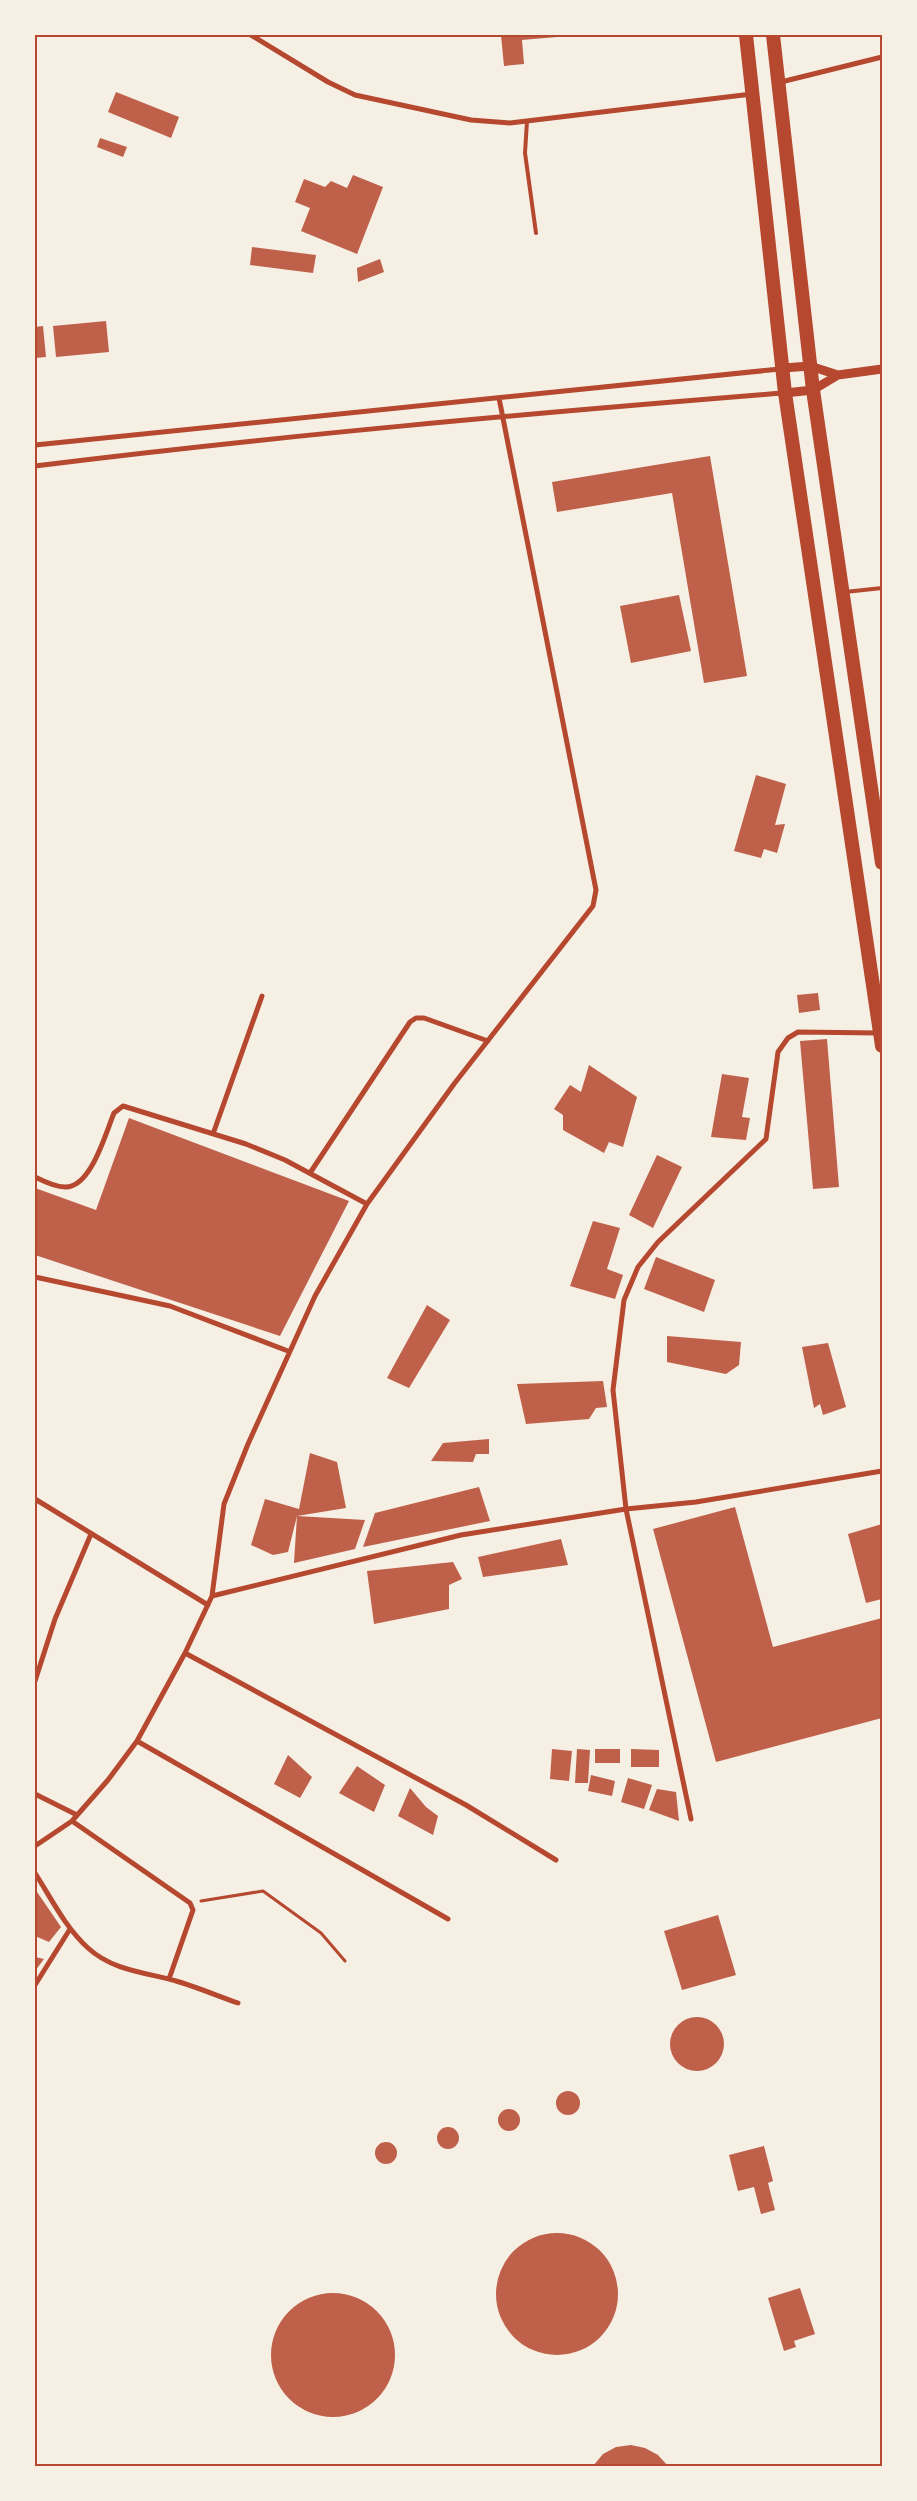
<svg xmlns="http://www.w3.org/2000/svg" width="917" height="2501" font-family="Montserrat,sans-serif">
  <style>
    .building { fill: #bf614a }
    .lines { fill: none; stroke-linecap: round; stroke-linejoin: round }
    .path { stroke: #b5482f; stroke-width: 3 }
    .service { stroke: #b5482f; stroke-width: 4 }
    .minor { stroke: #b5482f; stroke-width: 5 }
    .tertiary { stroke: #b5482f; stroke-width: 9 }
    .trunk { stroke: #b5482f; stroke-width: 14 }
    .neatline { fill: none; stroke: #b5482f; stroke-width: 2 }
  </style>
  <rect width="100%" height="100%" fill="#f6efe4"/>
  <!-- building -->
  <path class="building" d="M501 35H556L557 37 522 40 524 64 504 66Z
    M116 92 179 117 171 138 108 112Z
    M100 138 127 147 123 157 97 147Z
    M353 175 383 187 357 254 301 231 310 208 295 202 304 179 325 187 331 181 347 188Z
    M252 247 316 255 313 273 250 265Z
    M380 259 384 272 358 282 357 268Z
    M106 321 109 352 56 357 53 326Z
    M43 326 46 357 35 358V327Z
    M710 456 747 676 704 683 672 493 557 512 552 482Z
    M679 595 691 651 631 663 620 606Z
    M756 775 786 784 775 825 785 824 777 853 764 849 761 858 734 851Z
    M818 993 820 1010 799 1013 797 995Z
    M827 1039 839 1187 813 1189 800 1041Z
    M589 1065 637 1097 623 1147 609 1142 604 1153 563 1130V1115L554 1109 570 1085 581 1092Z
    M722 1074 749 1078 742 1117 750 1118 746 1140 711 1137Z
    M129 1118 349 1201 280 1336 35 1255V1188L96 1210Z
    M657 1155 682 1167 653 1228 629 1215Z
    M593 1221 620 1228 607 1269 623 1275 615 1299 570 1286Z
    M656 1257 715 1280 704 1312 644 1289Z
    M427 1305 450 1320 409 1388 387 1378Z
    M667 1336 741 1342 739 1365 726 1374 667 1362Z
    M828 1343 846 1407 823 1415 820 1404 814 1408 802 1347Z
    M603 1381 607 1407 596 1408 589 1419 526 1424 517 1384Z
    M489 1439V1454H476L473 1462 431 1461 443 1443Z
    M310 1453 337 1462 346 1508 297 1516 365 1520 355 1549 294 1563 297 1516 288 1552 273 1555 251 1545 265 1499 299 1509Z
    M479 1487 490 1521 363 1547 375 1513Z
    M735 1507 773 1647 882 1618V1718L716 1762 653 1529Z
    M882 1524V1599L866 1603 848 1534Z
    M561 1539 568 1565 483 1577 478 1557Z
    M453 1562 462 1579 449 1585V1609L374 1624 367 1571Z
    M552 1749 572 1751 569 1781 550 1779Z
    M577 1749 590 1750 588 1783H575Z
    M595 1749H620V1763H595Z
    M631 1749 659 1750V1767H631Z
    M288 1755 312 1777 300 1798 274 1784Z
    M357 1766 385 1785 374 1812 339 1793Z
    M591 1775 615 1781 612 1796 588 1791Z
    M628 1778 652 1785 644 1809 621 1802Z
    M410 1788 426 1807 438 1816 433 1835 398 1816Z
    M657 1789 676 1792 679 1821 649 1810Z
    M35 1889 61 1927 49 1942 35 1936Z
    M718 1915 736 1975 682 1990 664 1931Z
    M35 1957 44 1959 35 1971Z
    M670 2044a27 27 0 1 1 54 0a27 27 0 1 1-54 0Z
    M556 2103a12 12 0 1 1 24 0a12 12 0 1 1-24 0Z
    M498 2120a11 11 0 1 1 22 0a11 11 0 1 1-22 0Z
    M437 2138a11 11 0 1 1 22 0a11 11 0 1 1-22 0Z
    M375 2153a11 11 0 1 1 22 0a11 11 0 1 1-22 0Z
    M764 2146 773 2181 768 2183 775 2210 761 2214 754 2187 738 2191 729 2155Z
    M496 2294a61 61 0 1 1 122 0a61 61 0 1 1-122 0Z
    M800 2288 815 2334 794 2341 796 2347 784 2351 768 2298Z
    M271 2355a62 62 0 1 1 124 0a62 62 0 1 1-124 0Z
    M631 2445 645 2448 658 2455 668 2466H593L603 2454 616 2447Z"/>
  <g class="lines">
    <!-- path -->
    <path class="path" d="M201 1901 263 1891 321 1933 345 1961"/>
    <!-- service -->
    <path class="service" d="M527 121 525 153 536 233
      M845 592 882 588"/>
    <!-- minor -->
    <path class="minor" d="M251 35 328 82 355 95 471 120 510 123 752 94
      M781 82 882 57
      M35 445 780 369
      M35 466C284 435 534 413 783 393
      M213 1134 262 996
      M310 1173 410 1022 416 1018H424L488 1041
      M35 1177C43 1181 55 1187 65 1187 91 1188 106 1132 114 1113L123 1106 246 1144 285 1160 367 1204
      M35 1277 170 1306 288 1351
      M35 1499 208 1605
      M212 1596 461 1535 626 1509 696 1502 882 1471
      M185 1653 466 1805 556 1860
      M35 1681 55 1619 91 1534
      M137 1741 448 1919
      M35 1794 77 1815
      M691 1819 626 1509 613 1390 624 1300 638 1267 658 1242 766 1139 778 1052 788 1038 798 1032 879 1033
      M72 1821 190 1903 193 1910 169 1979
      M35 1846 72 1821 108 1780 137 1741 185 1653 212 1596 224 1504 248 1444 315 1296 367 1204 454 1084 593 906 596 890 499 398
      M35 1873C51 1898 65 1927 88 1948 111 1969 140 1972 169 1979 192 1985 215 1995 238 2003
      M35 1985 70 1929"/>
    <!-- tertiary -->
    <path class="tertiary" d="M783 368 810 366 838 375
      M785 393 813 390 838 375 882 369"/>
    <!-- trunk -->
    <path class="trunk" d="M746 35 785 393 882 1046
      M773 35 813 390 882 863"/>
  </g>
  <!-- border -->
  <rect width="917" height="2501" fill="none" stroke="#f6efe4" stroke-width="72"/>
  <rect x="36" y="36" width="845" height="2429" class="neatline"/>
</svg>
